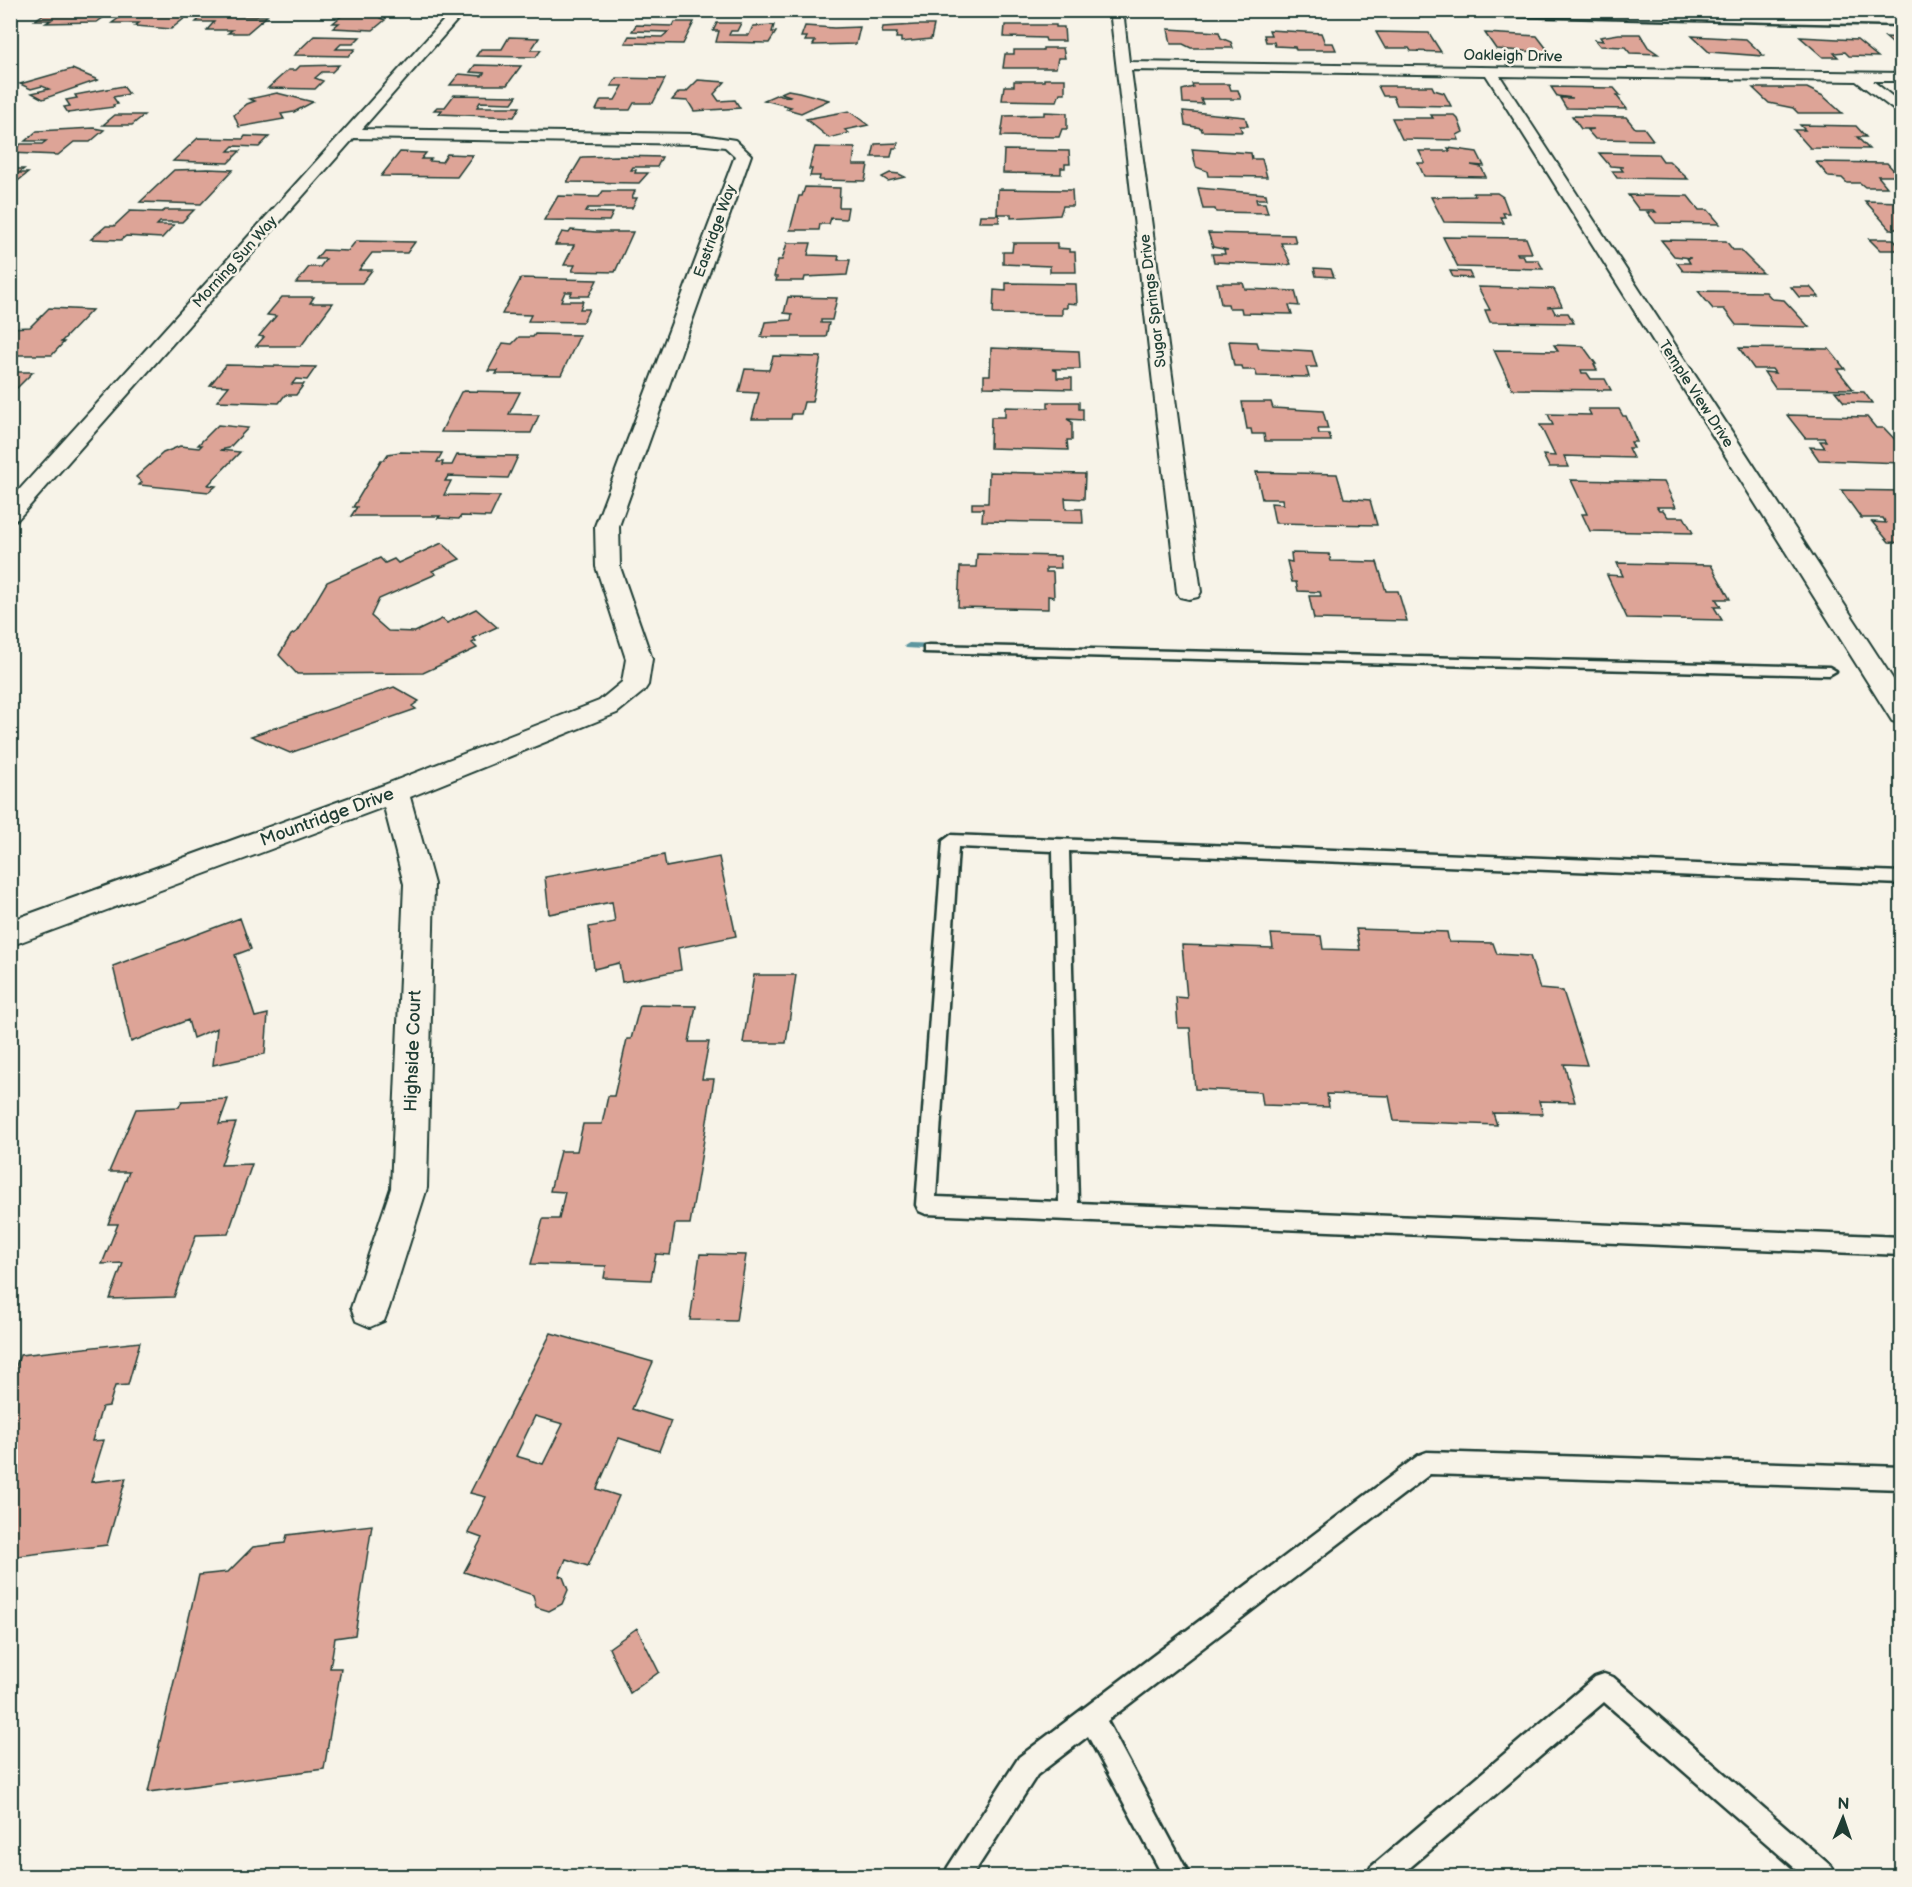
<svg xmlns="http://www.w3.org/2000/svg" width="1912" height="1887" font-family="'Balsamiq Sans',sans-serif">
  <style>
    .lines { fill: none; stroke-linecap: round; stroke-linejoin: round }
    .stream { fill: #5d969f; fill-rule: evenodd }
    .building { fill: #dda497; stroke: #1f3d34; stroke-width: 1.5; fill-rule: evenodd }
    .lane-casing { stroke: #1f3d34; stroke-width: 5 }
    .street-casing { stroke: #1f3d34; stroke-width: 4 }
    .secondary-casing { stroke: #1f3d34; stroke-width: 5 }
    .lane { fill: #f7f3e8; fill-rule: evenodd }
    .street { fill: #f7f3e8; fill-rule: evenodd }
    .secondary { fill: #f7f3e8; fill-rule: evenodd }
    .labels { text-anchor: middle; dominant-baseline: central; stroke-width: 5; stroke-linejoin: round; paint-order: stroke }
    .far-street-label { font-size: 15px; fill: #1f3d34; stroke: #f7f3e8 }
    .street-label { font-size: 18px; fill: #1f3d34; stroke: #f7f3e8 }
  </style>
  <rect width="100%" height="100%" fill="#f7f3e8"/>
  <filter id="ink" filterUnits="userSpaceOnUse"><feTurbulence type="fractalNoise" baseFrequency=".0167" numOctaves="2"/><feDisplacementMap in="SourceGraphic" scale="12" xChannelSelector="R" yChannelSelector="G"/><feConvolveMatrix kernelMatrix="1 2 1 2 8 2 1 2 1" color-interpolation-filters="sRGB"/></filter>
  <g filter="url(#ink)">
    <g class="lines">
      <!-- stream -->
      <path class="stream" d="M909 643 940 644 945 647 940 650 906 648 904 646Z"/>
    </g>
    <!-- building -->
    <path class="building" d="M47 12 110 13 97 22 46 23 51 20H35Z
      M126 13 190 14 171 29 135 26 139 23H112Z
      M356 13H385L380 18 385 20 373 30 333 28 339 23H333L344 14Z
      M205 14 226 16H267L247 33H228L232 30H207L214 22H196Z
      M675 22H694L683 44 625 43 629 36 662 37 668 32 632 31 636 25 673 26Z
      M717 23H741L737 31H731L729 35H749L753 26 774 25 772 32H776L769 43 716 42 719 31H713Z
      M916 25H934L931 39 901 42V38H896L897 33H882L883 27Z
      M1005 25H1056V27H1064L1065 41H1046L1045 38 1004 37Z
      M805 26 834 28 860 27 856 44 813 45 815 41H805L807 37H801Z
      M1168 29 1219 32 1221 38 1231 42 1233 48H1191L1183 44H1171Z
      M1269 30 1321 33 1325 43H1333L1336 50H1296L1295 47 1275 46 1274 42H1266L1264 35H1271Z
      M1376 32 1429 33 1441 52 1411 51 1409 48H1385Z
      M1485 33 1537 36 1550 53 1496 49Z
      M1619 34H1640L1648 47 1658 54 1630 53 1625 47 1600 46 1595 40 1603 41 1600 37Z
      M314 36 360 37 353 44H341L336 49H355L349 56 294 55Z
      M1692 36 1746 39 1764 56 1709 52Z
      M509 37 539 38 531 50H541L536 57 476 56 481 49H502Z
      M1800 37 1857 40 1878 57 1849 56 1845 52 1834 53 1838 57H1823Z
      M1885 37 1902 38V52L1900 50Z
      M1043 48H1063L1065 58H1058L1056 68H1003L1005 54H1014V50H1043Z
      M339 65 332 72H322L315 78 323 81 315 89 268 88 288 70H296L300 66Z
      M475 65 521 66 507 85H450L459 74 482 76 484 73 470 72Z
      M72 69 98 80 43 99 32 93 49 89 42 86 31 89 20 84Z
      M616 78 665 79 653 103H634L630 110H596L601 100H615L623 86H611Z
      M1044 79H1065V93H1060L1057 101 1002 100 1004 86H1014V81H1044Z
      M698 80 725 82 714 94 719 101 735 100 740 108 694 111 688 101 672 100 679 92H686Z
      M1192 84H1229L1231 90H1238L1241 99H1201L1203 104 1183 103 1182 90 1193 87Z
      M123 86 129 94 113 97 118 104 113 105 114 107 68 113 64 107 70 106 66 100 77 98 75 95Z
      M1378 86H1432L1434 90 1444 93 1451 106 1397 105 1393 96H1383Z
      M1551 87 1614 88 1620 95H1616L1627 109 1566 108 1560 98H1573L1557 96Z
      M1753 88H1807L1823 96 1842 113H1798L1793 108 1769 103Z
      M788 90 799 92 829 100 801 113 787 109 791 107 764 100 778 94 788 97 790 96 781 93Z
      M277 93 313 102 294 112 281 114 284 119 239 127 234 115 247 104 255 101 249 99Z
      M454 95 517 96 512 103 480 102 477 107H520L514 117 439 114 442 110H434L437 107H445Z
      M849 111 868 125 845 130 849 133 829 138 806 119Z
      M1183 111 1245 117 1248 126H1240L1242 132 1202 131 1201 128 1185 125Z
      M1044 112 1067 113V129H1062L1059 137 1001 136 1004 116 1044 115Z
      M115 115H144L132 125H103Z
      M1431 115H1454L1458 119 1463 132 1457 135 1459 140 1402 139 1392 118H1433Z
      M1572 116 1626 117 1635 128H1644L1653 140 1595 139 1587 130 1594 129H1581Z
      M1800 125 1856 126 1866 137H1857L1869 149 1810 148 1794 130H1805Z
      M94 128 104 130 90 142H74L58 155 10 153 21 144H42L46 141H25L37 131Z
      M245 136 269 137 259 147 233 146 228 151H240L228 163 173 161 198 138 243 139Z
      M898 143 897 148H893L891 157H872L875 144Z
      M815 147 855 148 853 165H868L865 181 819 180 820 176H810L812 169H809Z
      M1448 148 1477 152 1484 166 1471 165 1481 167 1486 177 1424 176 1418 163H1425L1419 151H1450Z
      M1192 149 1251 153 1252 159H1262L1267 177 1208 176 1207 171 1196 167Z
      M1004 150 1069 151 1070 164H1065V168H1061V174L1003 173Z
      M400 152 426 153 421 159H431L429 161 442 162 447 154 473 155 457 177 381 176Z
      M1599 153 1658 154 1663 161H1669L1688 179 1617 178 1612 171H1623L1620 167H1624L1610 166Z
      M619 156 662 157 657 167H633L631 170H636L635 173H648L639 183 567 182 582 157Z
      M1816 162 1887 163 1899 176H1878L1887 187H1865L1860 183H1847L1842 178 1829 177Z
      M10 169H24L19 173H28L10 187Z
      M208 169 233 170 201 204 140 202 174 170Z
      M890 173 899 174 905 177 888 181 882 177Z
      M805 187 840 188 839 207H848L846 219 831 218 829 224H820L819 230H790L799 196H802Z
      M1198 188 1266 194 1267 199H1256L1257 203H1265L1268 213 1216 212 1215 209H1203Z
      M998 189 1072 190 1073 206H1063L1060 215 1011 218V214H997Z
      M603 191H635L632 198H637L632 208H588L585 212 613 213 609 221 544 220 558 196 599 197Z
      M1473 193H1497L1503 197 1509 213H1503L1505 217H1501L1504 223 1444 222 1431 197 1475 196Z
      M1628 195 1688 196 1699 210H1708L1720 224 1656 223 1647 212H1656L1654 210H1639Z
      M1865 201 1902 202V229H1890Z
      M165 210H194L182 222H160L157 225H174L162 238 126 236 121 240 91 239 106 226H114L130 211 162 212Z
      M980 215H999V222H979Z
      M571 230 596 232H633L615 272 572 271 575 265H564L574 245H555L562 232 569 233Z
      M1208 233 1294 235 1296 243H1281L1291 264 1287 265 1214 262 1212 254H1225L1224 250H1228L1213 247Z
      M1443 237 1526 238 1532 253H1517L1518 255H1523L1525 260H1538L1543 269 1458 267Z
      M1869 239H1893L1902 250H1880Z
      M1661 240 1726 241 1733 250H1740L1763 273 1683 271 1677 263H1690L1687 258H1691L1674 256Z
      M356 241 415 242 407 253H372L359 270H372L362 283H296L309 267H320L326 259H316L323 250 348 251Z
      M787 243H811L808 255 839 256 838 260H850L847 275 805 277 804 281H776L777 277H774L778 260H782Z
      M1013 243H1057V248L1070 249V252H1075L1076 272H1050V266L1003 264V252H1012Z
      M1314 268 1331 269 1334 277 1316 276Z
      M1450 271 1469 272 1472 278 1453 277Z
      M521 278 597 280 589 296H570L572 292H565L561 301H583L580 309H589L583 322 528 321 531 315 502 314Z
      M1006 283 1076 284 1077 304 1067 303V308H1062V315L993 314 994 290 1006 291Z
      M1217 283H1243L1245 289 1295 291 1299 306 1289 305 1292 314 1242 313 1241 308H1229L1228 304H1221Z
      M1478 287 1554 289 1562 306 1547 307H1552L1555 313H1568L1574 323 1490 322 1485 310H1490Z
      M1791 287H1810L1819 297H1799Z
      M1698 291 1766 292 1772 299 1784 300 1809 327 1736 325 1724 309H1713Z
      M282 297H314L310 303H333L301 346H256L264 337 259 336 276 316 267 315Z
      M788 297 837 298 832 320H821V323H829L826 337H761L765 322 791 320 792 314 784 313Z
      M49 308 92 310 61 342H64L52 355H10V328L30 327Z
      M535 334 580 335 561 375 496 374 498 371H488L503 343 512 344 519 337H533Z
      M1229 341 1257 342 1259 348 1312 351 1317 367H1306L1309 377 1257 376 1255 370H1243L1242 366H1234Z
      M1554 345 1583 346 1596 364H1594L1597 370H1581L1582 373H1587L1591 379H1605L1611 390 1512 389 1494 350 1558 351Z
      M991 348 1079 351 1080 369H1052L1057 371V378H1072V389L984 387V375H990Z
      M1739 348 1829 349 1845 369H1837L1853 389 1775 388 1764 372 1775 373 1772 369H1754Z
      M773 356 821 357 812 402H804L801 414H792L791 419H752L759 393 739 392 745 369 769 370Z
      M226 365 316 367 307 380 296 379 292 384H304L296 395H285L279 403 217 401 229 386 210 385Z
      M10 372H33L10 395Z
      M464 391 520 392 509 414 539 415 531 433 441 432 461 392Z
      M1835 391 1864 392 1872 403 1844 402Z
      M1048 402H1079V409H1083V420L1067 419 1072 422V440H1067L1068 450 990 448 991 417H1005V407L1048 408Z
      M1242 402H1271L1273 408 1323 411 1328 429H1318L1319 434H1329L1331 441H1265L1264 434H1252L1251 429H1247Z
      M1588 409H1619L1623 416H1626L1637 442H1631L1634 448H1628L1633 458 1564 456 1569 467H1549L1543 455 1555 456 1540 425H1553L1548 414 1591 415Z
      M1787 415 1867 417 1876 428H1884L1902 447V463L1819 460 1810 447 1825 448 1820 441H1826L1824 438H1805Z
      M218 425 248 428 229 448 220 450 240 452 208 485 216 486 209 492 139 485 142 482 136 477 163 453 180 446 199 448 202 445H198Z
      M400 452 442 453 437 462H443L442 465H452L457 455 518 456 508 478 448 476 445 481H451L444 495 500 496 490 517 461 516 459 519 438 518 440 516H351L357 507H353L381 460H384L388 454Z
      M989 472 1085 474 1084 499 1065 498 1066 509H1082L1083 523 982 521 983 509H972V503H988Z
      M1256 472 1337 474 1344 498 1370 500 1377 525 1275 523 1271 503 1283 504 1282 499H1262Z
      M1571 480 1664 482 1676 507H1657L1659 510H1663L1668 517H1684L1693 533 1590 531 1582 514H1587Z
      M1841 490 1902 491V543L1889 542 1872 522 1886 523 1883 518H1861Z
      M442 543 460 559 432 571 436 574 379 599 371 616 388 631 415 632 442 619 447 623 476 609 497 627 473 638 476 641 472 643 477 648 423 673 297 674 279 655 291 635 298 631 327 582 380 558 385 563 394 559 398 563Z
      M1291 553 1329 554 1331 561 1377 562 1386 591H1398L1407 621 1314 619 1309 596H1321L1320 592 1298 591 1296 582H1292L1287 561 1292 562Z
      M977 554 1060 556 1061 568H1046V572H1053L1054 597 1048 596V609L958 607 960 567H976Z
      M1617 563 1711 565 1730 599H1716L1721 607H1714L1722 620 1627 618 1607 575 1623 576Z
      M394 687 419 701 412 706 416 709 290 753 251 736Z
      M664 855 666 867 719 857 736 936 678 948 681 970 622 982 619 963 594 969 589 927 615 922 612 902 549 914 545 877Z
      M240 918 251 949 235 955 255 1017 268 1014 265 1054 213 1065 217 1028 193 1038 188 1020 131 1042 113 966Z
      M1356 929 1447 932 1449 942 1493 943 1497 954 1530 956 1540 989 1563 991 1587 1065 1564 1064 1575 1102 1539 1101 1543 1114 1493 1113 1497 1125 1394 1121 1389 1096 1327 1094 1329 1107 1263 1105 1261 1092 1195 1089 1190 1028H1178L1176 997 1187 998 1182 945 1273 948 1271 934 1321 936 1323 949 1360 950Z
      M754 975H796L786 1043H743Z
      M640 1005 696 1006 689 1042H709L702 1079H714L690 1224H675L670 1255 656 1254 651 1280 604 1278 606 1266 531 1264 543 1219H559L565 1192 550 1191 560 1151H577L583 1124H602L608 1096H614L627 1039H631Z
      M228 1099 219 1124 236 1123 221 1165 252 1164 228 1234 196 1235 174 1297 110 1299 123 1263 102 1264 118 1224H108L129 1172H109L136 1109 179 1107 182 1101Z
      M700 1254 746 1255 736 1321 690 1320Z
      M551 1333 653 1362 632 1409 671 1421 659 1451 619 1438 597 1489 619 1496 588 1566 566 1559 559 1576 563 1577 568 1590 562 1604 549 1611 536 1607 533 1595 464 1572 482 1538 468 1533 486 1497 470 1493ZM535 1416 563 1424 543 1464 516 1456Z
      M140 1342 128 1385 115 1386 109 1406 102 1407 92 1441 104 1440 91 1482 126 1478 107 1545 10 1557V1382L20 1355Z
      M372 1525 355 1635 335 1638 330 1668H341L324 1769 148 1792 199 1575 228 1572 253 1547 285 1543 287 1535Z
      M637 1628 659 1672 630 1693 609 1648Z"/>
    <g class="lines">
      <defs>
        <path id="lane" d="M929 645 1829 667 1836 671 1829 675 924 652V646Z
          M951 835 1902 872V884L1069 851 1078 1203 1902 1237V1255L926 1214 919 1211 916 1205 943 841ZM958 847 1053 851 1059 1202 936 1197Z
          M1427 1452 1902 1467V1489L1430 1474 1107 1721 1190 1876H1163L1088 1736 1037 1775 972 1876H944L948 1867 1019 1757 1419 1455Z
          M1604 1674 1613 1677 1832 1867 1836 1876H1804L1604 1702 1400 1876H1367L1371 1867 1595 1677Z"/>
        <path id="street" d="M453 10H466L362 129 696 134 735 140 751 155 619 526 620 567 652 659 648 685 644 691 617 713 410 797 434 884 427 1188 389 1308 384 1321 370 1327 356 1321 351 1308 391 1188 404 884 384 807 10 946V921L384 785 599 701 622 682 626 659 596 567 595 526 735 156 725 147 696 144 354 138 18 519 10 521V500Z
          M1110 10H1123L1129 62 1902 73V81H1873L1902 104V116L1856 81 1500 76 1902 693V724L1892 721 1486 75 1131 70 1201 592 1198 597 1189 599 1180 597 1177 592Z"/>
        <path id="secondary" d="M1419 10H1624L1902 17V25L1425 14Z"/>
      </defs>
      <!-- lane casing -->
      <use href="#lane" class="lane-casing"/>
      <!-- street casing -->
      <use href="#street" class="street-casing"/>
      <!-- secondary casing -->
      <use href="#secondary" class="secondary-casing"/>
      <!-- lane -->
      <use href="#lane" class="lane"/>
      <!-- street -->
      <use href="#street" class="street"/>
      <!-- secondary -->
      <use href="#secondary" class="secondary"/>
    </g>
  </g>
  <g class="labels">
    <!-- far-street labels -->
    <g class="far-street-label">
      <text transform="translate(1513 56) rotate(1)">Oakleigh Drive</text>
      <text transform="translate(715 231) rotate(-70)">Eastridge Way</text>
      <text transform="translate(235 262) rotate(-48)">Morning Sun Way</text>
      <text transform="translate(1153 301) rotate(-97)">Sugar Springs Drive</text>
      <text transform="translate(1696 394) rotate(57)">Temple View Drive</text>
    </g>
    <!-- street labels -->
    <g class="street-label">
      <text transform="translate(327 817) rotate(-20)">Mountridge Drive</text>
      <text transform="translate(413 1051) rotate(-88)">Highside Court</text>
    </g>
  </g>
  <!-- margin -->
  <rect width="1912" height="1887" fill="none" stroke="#f7f3e8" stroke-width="36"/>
  <rect x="18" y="18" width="1876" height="1851" fill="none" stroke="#1f3d34" stroke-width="2" filter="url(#ink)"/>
  <!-- north arrow -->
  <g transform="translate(1843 1818) rotate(2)" stroke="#f7f3e8" stroke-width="4.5" paint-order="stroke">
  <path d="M0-4.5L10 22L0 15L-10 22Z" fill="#1f3d34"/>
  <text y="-9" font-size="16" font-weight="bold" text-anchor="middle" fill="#1f3d34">N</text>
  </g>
</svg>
